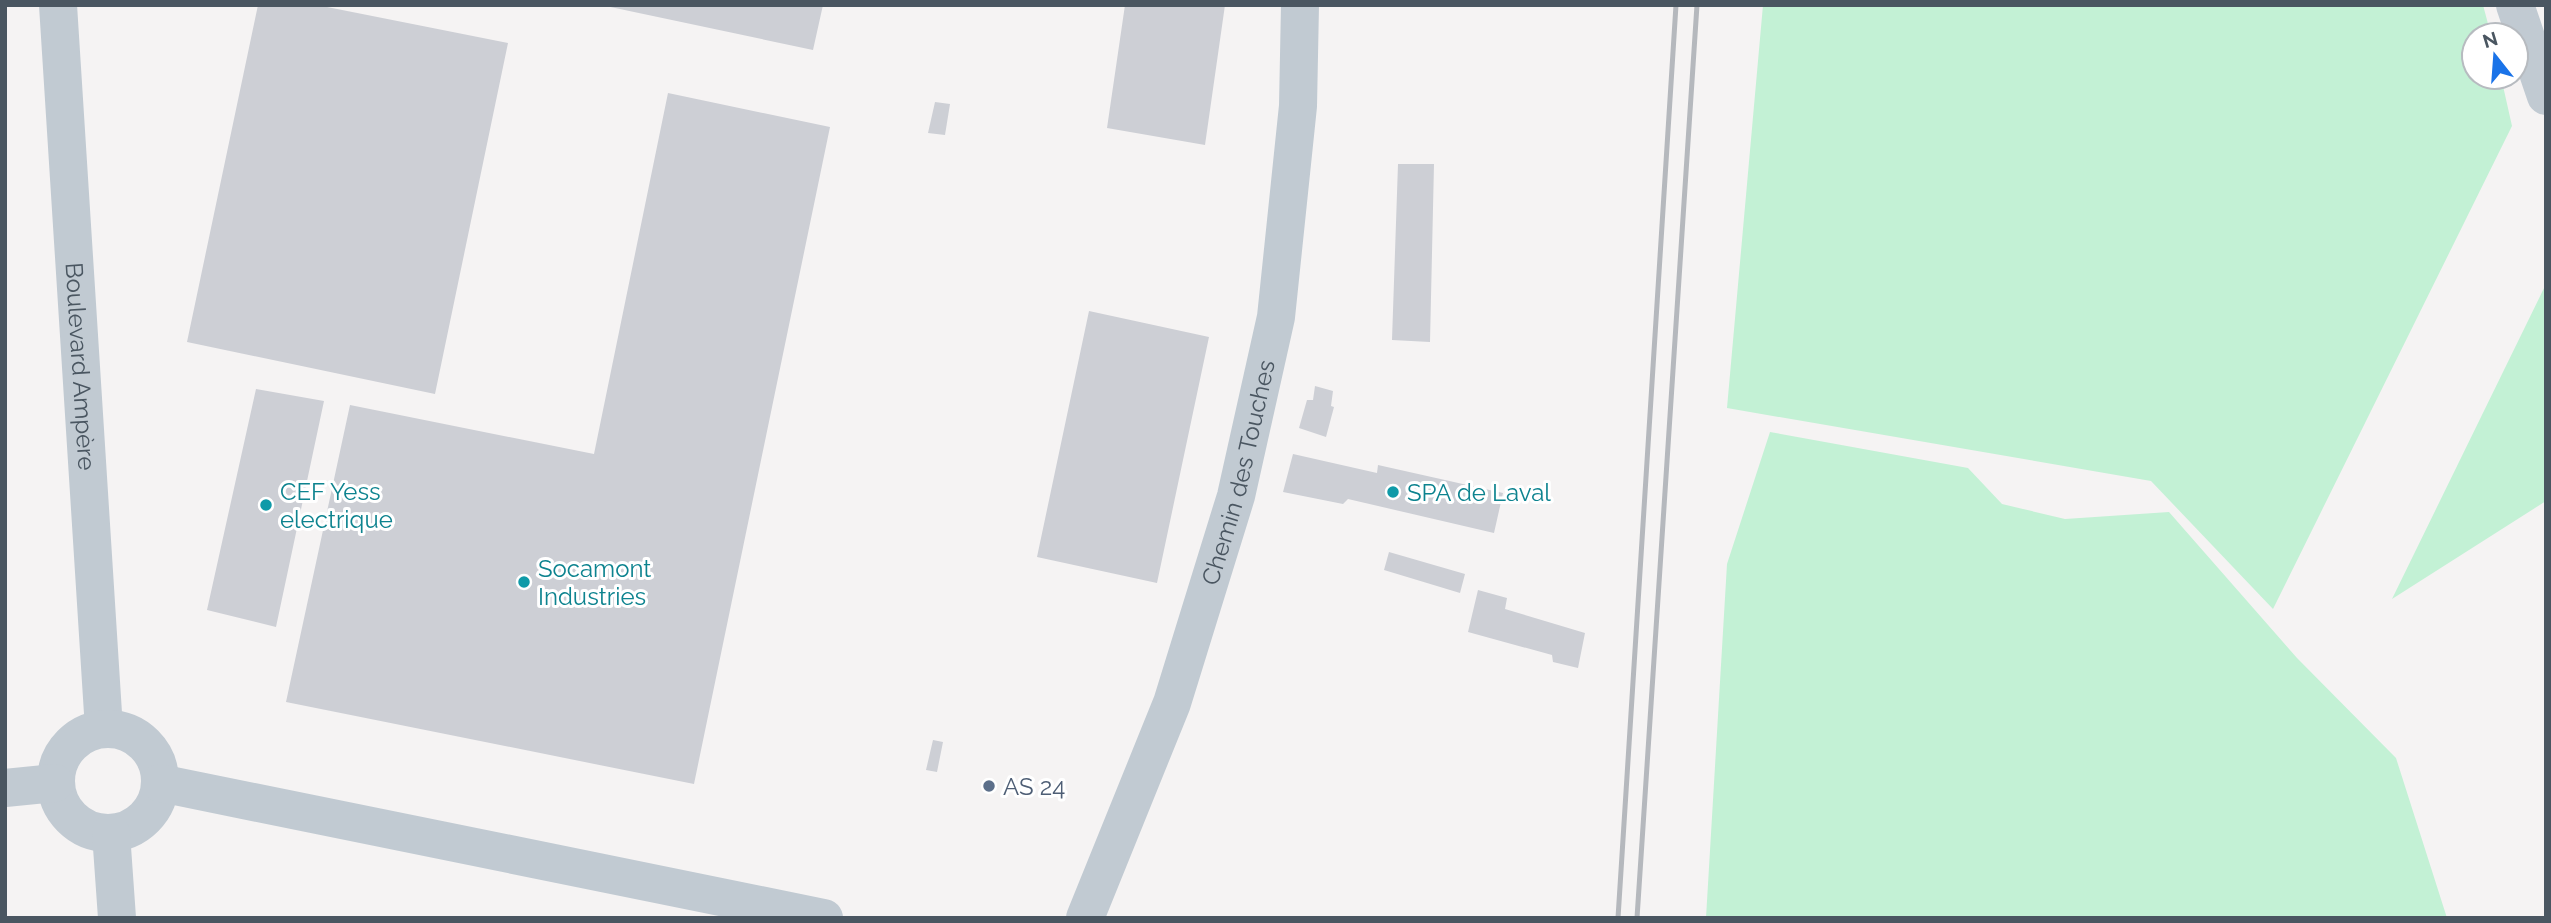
<svg xmlns="http://www.w3.org/2000/svg" width="2551" height="923" font-family="Raleway,sans-serif">
  <style>
    .green { fill: #c3f1d5 }
    .building { fill: #cdcfd5 }
    .lines { fill: none; stroke-linecap: round; stroke-linejoin: round }
    .minor { stroke: #c1cad2; stroke-width: 38 }
    .rail { stroke: #b5b8bd; stroke-width: 5 }
    .culture-dot { fill: #0f9aa8; stroke: #fff; stroke-width: 2.5 }
    .service-dot { fill: #5c6f8a; stroke: #fff; stroke-width: 2.5 }
    .labels { text-anchor: middle; dominant-baseline: central; stroke-width: 6; stroke-linejoin: round; paint-order: stroke }
    .street-label { font-size: 24px; fill: #4a5661; stroke: #fff }
    .culture-label { font-size: 24px; fill: #0d838f; stroke: #fff; text-anchor: start }
    .service-label { font-size: 24px; fill: #4e5e75; stroke: #fff; text-anchor: start }
  </style>
  <rect width="100%" height="100%" fill="#f5f3f3"/>
  <!-- green -->
  <path class="green" d="M1763 5H2483L2491 35H2474V77H2501L2512 126 2273 609 2151 481 1727 408Z
    M2546 284V501L2392 599Z
    M1770 432 1968 468 2002 504 2065 519 2169 512 2297 658 2396 758 2447 918H1706L1727 564Z"/>
  <!-- building -->
  <path class="building" d="M258 5H317L508 43 435 394 187 342Z
    M601 5H823L813 50Z
    M1125 5H1225L1205 145 1107 128Z
    M668 93 830 127 694 784 286 702 350 405 594 454Z
    M935 102 950 104 945 135 928 133Z
    M1398 164H1434L1430 342 1392 340Z
    M1089 311 1209 337 1157 583 1037 557Z
    M1315 386 1333 391 1331 406 1334 407 1326 437 1299 428 1307 400H1313Z
    M256 389 324 401 276 627 207 610Z
    M1293 454 1377 473 1378 465 1503 493 1494 533 1348 499 1343 504 1283 492Z
    M1389 552 1465 574 1460 593 1384 570Z
    M1478 590 1507 598 1505 609 1585 633 1578 668 1553 662 1552 655 1468 632Z
    M933 740 943 742 937 772 926 770Z"/>
  <g class="lines">
    <!-- minor -->
    <g class="minor">
      <path id="s1" d="M58 5 104 729"/>
      <path d="M2515 5 2546 96"/>
      <circle cx="108" cy="781" r="52"/>
      <path d="M160 783 824 918"/>
      <path d="M5 788 55 783"/>
      <path d="M111 833 117 918"/>
      <path id="s2" d="M1085 918 1172 703 1236 496 1276 317 1298 106 1300 5"/>
    </g>
    <!-- rail -->
    <path class="rail" d="M1618 918 1676 5
      M1637 918 1697 5"/>
  </g>
  <!-- markers -->
  <g class="culture-dot">
    <circle cx="1393" cy="492" r="7"/>
    <circle cx="266" cy="505" r="7"/>
    <circle cx="524" cy="582" r="7"/>
  </g>
  <circle class="service-dot" cx="989" cy="786" r="7"/>
  <g class="labels">
    <!-- street labels -->
    <g class="street-label">
      <text stroke="none"><textPath href="#s1" startOffset="362">Boulevard Ampère</textPath></text>
      <text stroke="none"><textPath href="#s2" startOffset="472">Chemin des Touches</textPath></text>
    </g>
    <!-- culture labels -->
    <g class="culture-label">
      <text x="280" y="491">CEF Yess<tspan x="280" dy="28">electrique</tspan></text>
      <text x="1407" y="492">SPA de Laval</text>
      <text x="538" y="568">Socamont<tspan x="538" dy="28">Industries</tspan></text>
    </g>
    <!-- service labels -->
    <g class="service-label">
      <text x="1003" y="786">AS 24</text>
    </g>
  </g>
  <!-- border -->
  <rect width="2551" height="923" fill="none" stroke="#4a5661" stroke-width="14"/>
  <!-- north arrow -->
  <g transform="translate(2495 56) rotate(343)"><circle r="33" fill="#ffffff" stroke="#b7bbc0" stroke-width="2"/>
  <path d="M0-5L12 26L0 18L-12 26Z" fill="#1a73e8"/>
  <text y="-10" font-size="19" font-weight="bold" text-anchor="middle" fill="#4a5661">N</text>
  </g>
</svg>
